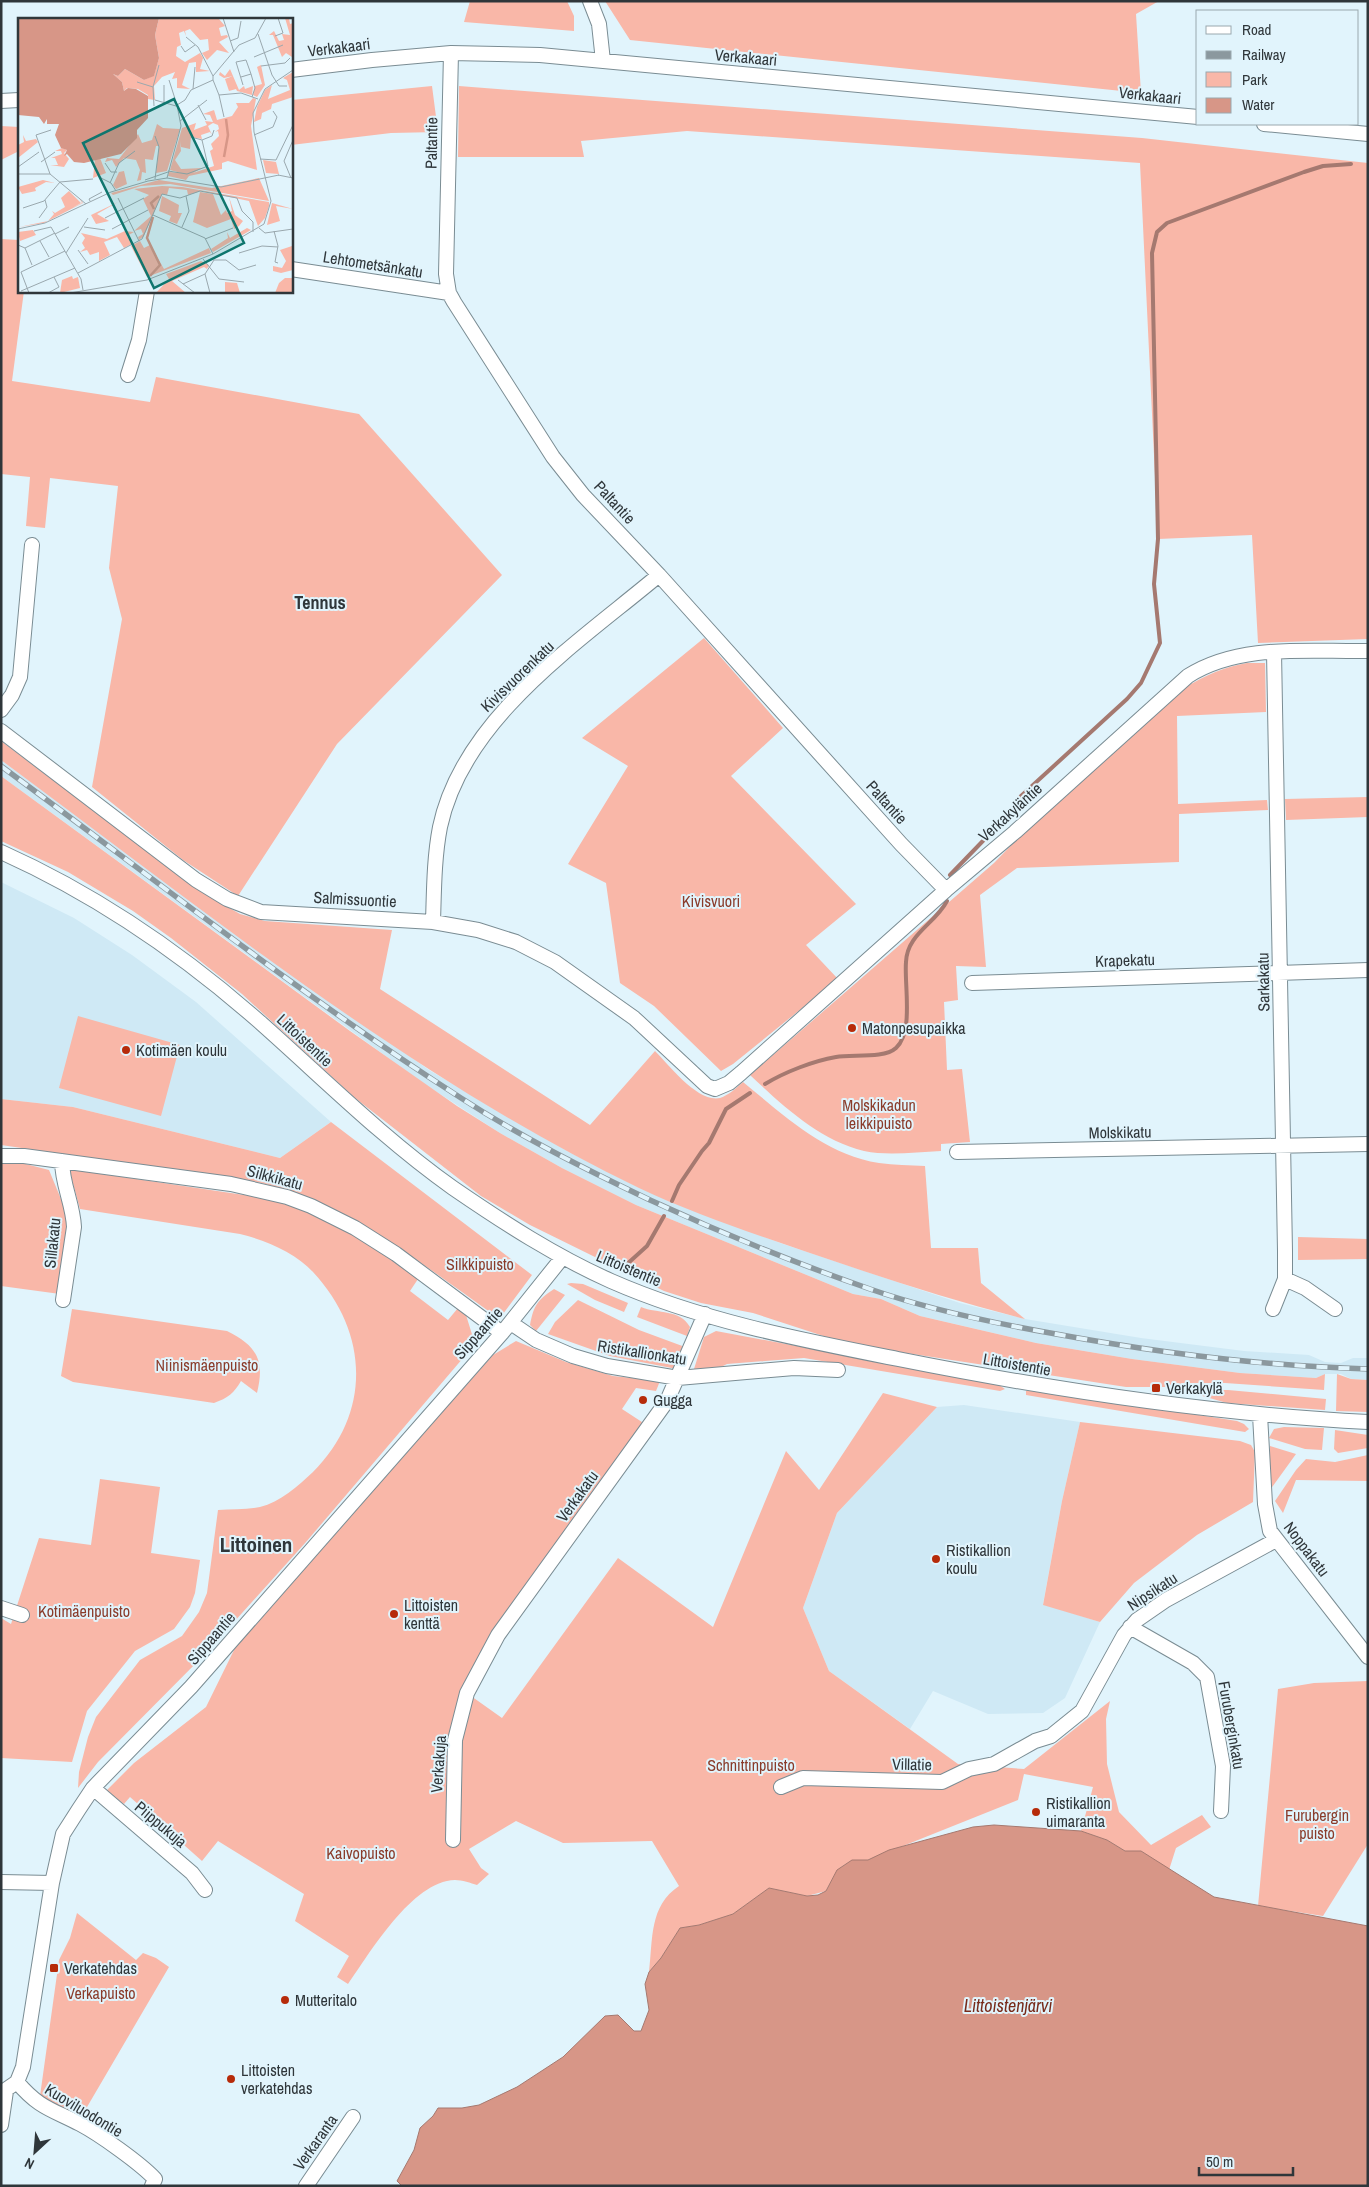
<svg xmlns="http://www.w3.org/2000/svg" width="1369" height="2187" font-family="'Archivo Narrow',sans-serif">
  <style>
    .built { fill: #cfe9f5 }
    .green { fill: #f9b7a8 }
    .water { fill: #d79687; stroke: #a57970 }
    .lines { fill: none; stroke-linecap: round; stroke-linejoin: round }
    .stream { stroke: #a57970; stroke-width: 4 }
    .minor-casing { stroke: #7a8c93; stroke-width: 16 }
    .minor { stroke: #fff; stroke-width: 14 }
    .rail-casing { stroke: #8b989e; stroke-width: 5.5 }
    .rail { stroke: #e1f4fc; stroke-width: 4; stroke-dasharray: 11; stroke-linecap: butt }
    .poi-dot { fill: #b62b0a; stroke: #e1f4fc; stroke-width: 2 }
    .labels { text-anchor: middle; dominant-baseline: central; stroke-width: 4; stroke-linejoin: round; paint-order: stroke }
    .street-label { font-size: 16px; fill: #2f363a; stroke: #e1f4fc }
    .park-label { font-size: 16px; fill: #8a3b2a; stroke: #e1f4fc }
    .poi-label { font-size: 16px; fill: #2f363a; stroke: #e1f4fc; text-anchor: start }
    .neighbourhood-label { font-size: 18px; font-weight: bold; fill: #2f363a; stroke: #e1f4fc }
    .water-label { font-size: 18px; font-style: italic; fill: #772a1a; stroke: #e1f4fc }
    .district-label { font-size: 21px; font-weight: bold; fill: #2f363a; stroke: #e1f4fc }
    .inset-river { fill: none; stroke: #d79687; stroke-width: 2.5 }
    .inset-road { fill: none; stroke: #9aa8ae; stroke-width: 1 }
    .view { fill: #0f766e; fill-opacity: 0.15; stroke: #0f766e; stroke-width: 2.5 }
    .inset-edge { fill: none; stroke: #2f363a; stroke-width: 2.5 }
  </style>
  <rect width="100%" height="100%" fill="#e1f4fc"/>
  <!-- built -->
  <path class="built" d="M1 760 250 943 429 1070 569 1152 638 1187 780 1243 960 1303 1025 1319 1141 1338 1244 1351 1309 1355 1325 1362 1341 1363 1353 1358H1368V1380L1351 1379 1341 1374H1325L1316 1378 1240 1373 1132 1359 1036 1343 955 1324 920 1316 881 1299 853 1294 636 1205 562 1168 500 1133 420 1081 1 776Z
    M1 882 74 918 132 955 196 1002 331 1122 280 1158 73 1107 1 1099Z
    M964 1405 1080 1422 1062 1501 1043 1604 1100 1622 1065 1698 1043 1713 988 1714 933 1691 910 1729 829 1671 803 1608 837 1513 937 1407Z"/>
  <!-- green -->
  <path class="green" d="M470 1H567L574 16V31L464 22Z
    M605 1H1159L1136 14 1141 93 630 40Z
    M432 86 438 132 391 133 291 145V100Z
    M459 86 1142 138 1368 163V639L1258 643 1252 535 1158 539 1140 163 687 131 581 141 584 157H458Z
    M1 126 19 127V151L1 160Z
    M1 239 19 240V291H24L12 381 150 402 156 377 359 414 502 575 337 744 238 896 183 860 92 787 122 619 109 568 118 486 50 478 45 528 26 526 30 477 1 474Z
    M704 638 783 728 731 776 856 904 806 945 838 979 733 1064 721 1071 654 1006 620 983 606 883 568 864 628 766 582 738Z
    M1247 663H1265L1266 712 1177 716 1178 804 1267 800 1268 810 1179 814V862L1017 868 980 895 986 967 956 966 958 1000 944 1002 947 1070 962 1069 970 1142 941 1144V1151C916 1152 888 1156 864 1151 819 1140 782 1105 750 1075L994 863 1022 834 1186 687C1206 675 1224 667 1247 663Z
    M1 741 157 858 217 901 240 914 265 921 392 930 380 989 590 1125 655 1051C669 1065 698 1103 720 1098 729 1095 736 1088 743 1082 785 1116 824 1154 879 1163 894 1165 910 1165 925 1166L931 1248H978L981 1283 1025 1319C950 1300 877 1276 804 1251 749 1232 692 1213 639 1188 409 1077 205 911 1 760Z
    M1 776 350 1031 457 1106 500 1133 562 1168 636 1205 853 1294 881 1299 920 1316 1036 1343 1132 1359 1240 1373 1316 1378 1325 1374 1324 1390 1225 1383H1185L1164 1387H1126L848 1344 753 1313 701 1303 664 1291 530 1225 481 1196 355 1098 242 994 171 938 133 911 68 872 1 841Z
    M1368 797V817L1286 820 1285 799Z
    M78 1016 180 1045 161 1116 59 1088Z
    M1 1099 73 1107 280 1158 331 1122 532 1275 503 1314 494 1315C433 1272 365 1218 294 1193 253 1178 209 1174 167 1168 112 1161 56 1153 1 1145Z
    M14 1161 49 1170 68 1216 60 1294 1 1286V1164Z
    M69 1169 291 1202 353 1232 418 1279 410 1291 448 1320 458 1308 466 1315 475 1344 306 1542 206 1653 98 1762 78 1788 79 1772 88 1737 96 1717 140 1660 182 1636 199 1612 207 1593 218 1510C232 1509 246 1510 260 1507 280 1502 298 1486 313 1472 372 1413 369 1332 313 1272 296 1253 265 1240 240 1234L80 1209Z
    M1298 1237 1368 1239V1259L1298 1260Z
    M571 1283 583 1284 628 1303 624 1312 595 1300 567 1284Z
    M554 1289 565 1295 536 1331 530 1325C534 1304 538 1300 554 1289Z
    M578 1300 639 1330 685 1347 677 1369 610 1356 548 1334 555 1322Z
    M641 1307C658 1314 680 1309 690 1327L687 1336 637 1317Z
    M72 1309 227 1331C257 1346 265 1360 257 1393L241 1381C234 1393 228 1398 214 1403L73 1382 61 1376Z
    M716 1331 996 1383 1005 1389 1000 1391 804 1358 727 1364 719 1368 694 1369 704 1337Z
    M516 1341 566 1362 613 1376 660 1381 656 1391 636 1388 622 1409 645 1424 463 1690 453 1718 463 1719 471 1696 502 1718 618 1558 713 1627 786 1451 819 1490 883 1393 937 1407 837 1513 803 1608 829 1671 958 1764 1024 1769 1110 1701 1106 1719 1107 1764 1119 1812 1151 1845 1202 1815 1211 1827 1176 1848 1169 1870 1141 1851H1125L1107 1840 1081 1831 1093 1787 1024 1774 1018 1800 868 1860C841 1860 837 1870 826 1891L807 1896 769 1888 733 1914 699 1925 680 1928 661 1958 649 1972C653 1939 649 1906 679 1886L652 1841 563 1843 516 1821 469 1849 481 1868 489 1874 477 1885C471 1883 462 1880 455 1880 412 1881 370 1953 348 1984L337 1977 349 1956 295 1921 304 1894 218 1841 202 1861 130 1797 124 1804 106 1791 134 1763 206 1707 237 1644 278 1594 493 1355Z
    M1337 1374 1351 1379 1368 1380V1412L1336 1411Z
    M1033 1389 1237 1421 1244 1424 1249 1429 1245 1432 1026 1395V1391Z
    M1191 1390H1228L1326 1399 1325 1410 1227 1403 1192 1393Z
    M1080 1422 1240 1441 1251 1445 1255 1452 1253 1502 1197 1535 1134 1583 1100 1622 1043 1605 1062 1501Z
    M1284 1427 1324 1428 1322 1450 1305 1449 1269 1438 1274 1429Z
    M1335 1430 1368 1435V1448L1338 1453 1334 1449Z
    M1270 1446 1296 1454 1270 1490Z
    M1368 1455V1481L1296 1480 1283 1513 1275 1501 1296 1470 1306 1459 1335 1462Z
    M100 1479 160 1487 151 1553 200 1560 195 1593 190 1607 174 1629 135 1651 87 1711 72 1762 1 1758V1618L11 1624 39 1538 91 1545Z
    M1368 1681V1844L1323 1916 1258 1906 1278 1689 1314 1683Z
    M77 1913 136 1960 143 1953 156 1958 169 1967 80 2119 40 2096 59 1960 70 1938Z"/>
  <!-- water -->
  <path class="water" d="M994 1825 1081 1831 1107 1840 1125 1851H1141L1214 1897 1368 1926V2186H402L397 2181 414 2150 420 2128 433 2116 438 2108H462L479 2105 517 2087 563 2057 605 2016 618 2015 634 2031H641L649 2010 645 1984 649 1972 661 1958 680 1928 699 1925 733 1914 769 1888 807 1896 818 1895 826 1891 837 1870 852 1860H868L889 1850 973 1827Z"/>
  <g class="lines">
    <!-- stream -->
    <path class="stream" d="M950 875 1007 816 1021 796 1127 699 1141 683 1160 643 1154 584 1158 539 1152 253 1157 232 1167 223 1304 172 1323 166 1351 164
      M765 1084C785 1072 813 1061 836 1057 852 1054 884 1059 896 1048 914 1032 904 984 906 962 907 934 935 924 947 901
      M672 1201 679 1185 702 1151 709 1143 726 1109 750 1093
      M626 1265 647 1246 664 1216"/>
    <defs>
      <path id="minor" d="M590 1 599 24 603 61
        M451 53 446 274 449 293 454 302 553 457 583 495 659 575 901 844 946 890
        M291 70 372 60 451 53 540 55 1198 117
        M1 101 19 100
        M1264 124 1368 134
        M291 269 449 293
        M128 375 139 340 147 291
        M1 710 12 695 20 677 32 545
        M1 731 196 880 227 899 261 912 433 922 478 930 516 942 555 962 634 1018 707 1086 715 1089 729 1083 741 1073 946 890 1015 832 1188 676C1240 643 1308 652 1368 651
        M1 852C97 895 184 955 262 1024 325 1080 384 1139 453 1188 504 1223 555 1256 611 1281 702 1321 802 1340 898 1359 1053 1390 1210 1414 1368 1422
        M433 922C434 891 434 858 440 827 463 718 578 643 659 575
        M972 983 1368 970
        M957 1152 1368 1144
        M1 1156H24L231 1184 287 1197 311 1206 355 1228 396 1254 502 1333
        M62 1161C62 1184 73 1204 74 1227L63 1300
        M1285 1279 1305 1288 1335 1309
        M1273 1309 1285 1279V1251L1274 652
        M511 1323 536 1340 573 1356 607 1366 678 1378 794 1368 838 1370
        M1260 1415 1265 1504 1270 1531 1368 1657
        M1 1608 22 1615
        M1130 1627 1193 1663 1207 1677 1223 1766 1221 1811
        M781 1787 803 1778 942 1782 969 1769 994 1764 1035 1741 1051 1736 1082 1711 1124 1635 1137 1620 1166 1600 1276 1540
        M93 1788 192 1873 205 1890
        M453 1840 455 1740 467 1693 498 1635 667 1401 705 1314
        M1 1882 52 1883
        M17 2082C39 2108 51 2109 80 2124 99 2134 140 2163 155 2179L152 2186
        M1 2093 17 2082 23 2067 52 1883 63 1834 79 1809 93 1788 191 1687 502 1333 562 1258
        M1 2125 6 2091
        M306 2186 353 2117"/>
    </defs>
    <!-- minor casing -->
    <use href="#minor" class="minor-casing"/>
    <!-- minor -->
    <use href="#minor" class="minor"/>
    <defs>
      <path id="rail" d="M1 766C153 878 302 996 461 1098 521 1137 585 1169 650 1200 721 1233 795 1263 870 1289 930 1310 993 1323 1056 1334 1159 1353 1263 1366 1368 1369"/>
    </defs>
    <!-- rail casing -->
    <use href="#rail" class="rail-casing"/>
    <!-- rail -->
    <use href="#rail" class="rail"/>
  </g>
  <!-- markers -->
  <g class="poi-dot">
    <circle cx="852" cy="1028" r="5"/>
    <circle cx="126" cy="1050" r="5"/>
    <rect x="1151" y="1383" width="10" height="10" rx="2.5"/>
    <circle cx="643" cy="1400" r="5"/>
    <circle cx="936" cy="1559" r="5"/>
    <circle cx="394" cy="1614" r="5"/>
    <circle cx="1036" cy="1812" r="5"/>
    <rect x="49" y="1963" width="10" height="10" rx="2.5"/>
    <circle cx="285" cy="2000" r="5"/>
    <circle cx="231" cy="2079" r="5"/>
  </g>
  <g class="labels">
    <!-- street labels -->
    <g class="street-label">
      <text transform="translate(339 47) rotate(-7)">Verkakaari</text>
      <text transform="translate(746 57) rotate(5)">Verkakaari</text>
      <text transform="translate(1150 95) rotate(6)">Verkakaari</text>
      <text transform="translate(431 143) rotate(-89)">Paltantie</text>
      <text transform="translate(373 264) rotate(9)">Lehtometsänkatu</text>
      <text transform="translate(615 502) rotate(47)">Paltantie</text>
      <text transform="translate(517 676) rotate(-44)">Kivisvuorenkatu</text>
      <text transform="translate(887 802) rotate(48)">Paltantie</text>
      <text transform="translate(1010 812) rotate(-42)">Verkakyläntie</text>
      <text transform="translate(355 899) rotate(3)">Salmissuontie</text>
      <text transform="translate(1125 960) rotate(-2)">Krapekatu</text>
      <text transform="translate(1263 982) rotate(-91)">Sarkakatu</text>
      <text transform="translate(305 1040) rotate(43)">Littoistentie</text>
      <text transform="translate(1120 1132) rotate(-1)">Molskikatu</text>
      <text transform="translate(275 1177) rotate(15)">Silkkikatu</text>
      <text transform="translate(52 1243) rotate(-84)">Sillakatu</text>
      <text transform="translate(629 1268) rotate(23)">Littoistentie</text>
      <text transform="translate(478 1333) rotate(-48)">Sippaantie</text>
      <text transform="translate(642 1352) rotate(9)">Ristikallionkatu</text>
      <text transform="translate(1017 1364) rotate(10)">Littoistentie</text>
      <text transform="translate(577 1496) rotate(-54)">Verkakatu</text>
      <text transform="translate(1307 1549) rotate(53)">Noppakatu</text>
      <text transform="translate(1152 1591) rotate(-33)">Nipsikatu</text>
      <text transform="translate(211 1638) rotate(-49)">Sippaantie</text>
      <text transform="translate(1232 1725) rotate(80)">Furuberginkatu</text>
      <text transform="translate(438 1764) rotate(-86)">Verkakuja</text>
      <text transform="translate(912 1764) rotate(1)">Villatie</text>
      <text transform="translate(161 1824) rotate(40)">Piippukuja</text>
      <text transform="translate(84 2110) rotate(31)">Kuoviluodontie</text>
      <text transform="translate(315 2142) rotate(-55)">Verkaranta</text>
    </g>
    <!-- park labels -->
    <g class="park-label">
      <text x="711" y="901">Kivisvuori</text>
      <text x="879" y="1105">Molskikadun<tspan x="879" dy="18">leikkipuisto</tspan></text>
      <text x="480" y="1264">Silkkipuisto</text>
      <text x="207" y="1365">Niinismäenpuisto</text>
      <text x="84" y="1611">Kotimäenpuisto</text>
      <text x="751" y="1765">Schnittinpuisto</text>
      <text x="1317" y="1815">Furubergin<tspan x="1317" dy="18">puisto</tspan></text>
      <text x="361" y="1853">Kaivopuisto</text>
      <text x="101" y="1993">Verkapuisto</text>
    </g>
    <!-- poi labels -->
    <g class="poi-label">
      <text x="862" y="1028">Matonpesupaikka</text>
      <text x="136" y="1050">Kotimäen koulu</text>
      <text x="1166" y="1388">Verkakylä</text>
      <text x="653" y="1400">Gugga</text>
      <text x="946" y="1550">Ristikallion<tspan x="946" dy="18">koulu</tspan></text>
      <text x="404" y="1605">Littoisten<tspan x="404" dy="18">kenttä</tspan></text>
      <text x="1046" y="1803">Ristikallion<tspan x="1046" dy="18">uimaranta</tspan></text>
      <text x="64" y="1968">Verkatehdas</text>
      <text x="295" y="2000">Mutteritalo</text>
      <text x="241" y="2070">Littoisten<tspan x="241" dy="18">verkatehdas</tspan></text>
    </g>
    <!-- neighbourhood labels -->
    <g class="neighbourhood-label">
      <text x="320" y="602">Tennus</text>
    </g>
    <!-- water labels -->
    <g class="water-label">
      <text x="1008" y="2005">Littoistenjärvi</text>
    </g>
    <!-- district labels -->
    <g class="district-label">
      <text x="256" y="1544">Littoinen</text>
    </g>
  </g>
  <!-- overview -->
  <g transform="translate(18 18)">
    <rect width="275" height="275" fill="#e1f4fc"/>
    <path d="M141 0H205L201 1 207 8 201 10 203 18 209 17 210 19 201 24 211 35 199 32 189 42 184 35 191 32 190 21 182 22 172 11 167 13 168 18 166 13 161 15 163 27 159 29 158 38 167 44 182 35 185 40 182 51 192 53 178 54V44L171 45 164 67 172 71 159 70V60L154 61 157 54 144 59 136 68 137 82 130 81V77L120 71 109 70 106 73 104 64 95 56 100 58 107 51 126 62 136 57 141 40 137 17ZM267 0H271L272 6 275 5 274 39 268 35 264 39 255 17H251L256 13 261 23 266 22 264 16 272 17ZM243 47 247 67 239 79 235 77 237 68 244 66 239 49ZM212 51 221 72 226 68 227 71 235 68 234 77 219 73 218 71 211 73 207 61 215 58 206 60 201 57 202 54 207 58ZM275 54V79L254 86 253 91 244 95 243 101 236 104 239 89 247 72 254 67 250 81 272 72 269 62 265 60ZM235 80 238 81 233 108 239 152 210 143 204 145V151L171 158 168 162 150 158 151 154 163 155 152 152 164 110 178 105 176 112 189 107 187 103 195 104 192 97 185 96 196 92 193 82 199 102 214 98 220 89 218 85H231ZM195 105 200 107 201 111 197 114 200 113 201 118 193 126 195 131 192 133 196 148 175 155 184 150 163 151 157 142 163 133 162 123 163 129 172 131 173 119 184 121 183 117 192 114 194 117 190 108ZM139 106 145 110 162 111 149 153 138 155 141 128H138L135 142 127 141 128 155 124 154 123 162 119 163 122 152 118 142 106 140 98 149 94 142 87 144 89 140 101 141 120 116 124 125 134 122ZM5 117 8 123 18 121 20 124 0 140V127L6 124ZM44 130 49 132 46 135 51 141 46 149 32 147H40L37 140H33L44 136 43 133H37ZM82 140 88 155 75 160 77 141ZM245 142 258 144 261 156 248 155ZM106 153 109 166 98 171 114 166 98 171 95 167 101 154ZM241 160 251 183 152 166 123 168 95 177 93 175 141 162 194 170ZM25 162 37 165 28 164 17 170 18 173 4 176 0 169ZM144 168 164 169 251 184V188L247 200 240 208 231 183 183 173 170 177 169 172 151 170 149 177 144 176 126 218 121 222 120 219 125 216 123 211 116 213 133 198 125 181 131 177 116 171ZM51 173 63 185 54 190 64 185 61 180 65 185 26 205 1 209 30 203 36 196 34 193 37 195 47 189 43 180ZM182 174 195 176 203 197 208 192 209 195 214 193 211 179 217 197 225 203 221 208 216 211 213 201 189 210 175 204ZM144 178 161 187 160 195H164L159 206 151 203 153 198 141 193ZM100 184 79 196 91 203 78 206 73 197ZM254 185 275 191 258 188 262 203 249 207ZM229 210 233 212 195 234 193 231 210 220 209 214 212 220ZM15 212 18 217 2 223 0 214ZM107 213 116 214 109 218 114 226 106 230 99 219 86 224 92 237 81 243V234L72 237 69 232 62 234 67 230 64 225 67 220 63 215 89 221ZM122 223 126 230 132 227 146 251 191 230 193 235 129 259 113 228ZM274 228 275 252 263 255 255 253V248L264 250 268 243 262 232ZM183 243 191 247 189 251 186 249 154 263 168 275H138L151 261 148 256ZM54 258 55 261 60 259 62 270 42 275 44 262ZM267 260H275V275H257L261 265ZM207 264 219 265 222 275H207Z" fill="#f9b7a8" fill-rule="evenodd"/>
    <path d="M0 0H141L137 17 141 40 136 58 126 62 107 51 100 58 95 56 104 64 106 73 110 70 118 71 130 78V100L119 112V120L103 136 66 145 56 144 49 136 46 138 49 132 43 130 37 117 41 106H29V101L26 106 21 99 0 97Z" fill="#d79687"/>
    <path class="inset-river" d="M206 139 210 117 208 101M136 191 133 185 141 178M132 258 142 247 129 220 135 199"/>
    <path class="inset-road" d="M205 0 216 34M240 16 254 57 261 68H269M257 18 265 15 260 0M168 19 180 29 195 58M212 23 220 20 223 3M163 28 167 34 177 27M236 39 265 27M243 48 267 45 272 40M223 59 233 56 237 70 234 79M151 62 159 87M195 62 201 77 223 75 240 81M119 64 135 69M225 67 218 44 228 42 233 56M135 69 141 47M135 69 136 88M175 71 177 49M201 77 206 99M137 82 158 88M146 84V67M180 87 188 102M162 103 189 82M18 117 32 156M18 117 33 112M236 117 255 109 259 99 255 93M137 118 141 129 137 161M184 122 194 118 196 112M242 141 258 142 275 107M23 144 37 134M87 145 93 154H99M0 149 21 134M150 153 169 156 190 148 184 122 173 119M0 156H32L68 186M260 157 275 160M81 159 93 165 98 173M149 160 163 108 159 87 167 82 173 72 195 62V58L221 27 237 20 248 0M273 160 266 143 275 122M127 162 150 154M92 165 101 145 117 133M100 180 121 223M72 183 71 181 84 174M5 190 26 183 42 164 75 161M135 197 187 220 195 236M21 200 29 189 27 182M87 200 126 180M66 209 87 212M164 209 171 193 168 178M241 210 247 215 275 211M0 211 27 205 93 174 130 163 149 160 203 169 261 157M94 211 130 192M16 213 33 209 63 261 65 272M256 213 260 228 257 244 260 245M37 216 51 209M187 221 215 210M22 223 31 239M0 227 7 230 37 215M7 230 14 247M60 232 70 246M48 235 70 200M221 235 244 228 260 229M185 241 201 261 226 264M60 255 124 221 144 176 162 180 182 173 219 180 224 193 235 204V214M160 262 177 275M165 266 187 256M3 273 57 250M11 275 3 254 47 233M30 275 41 269 36 259M52 275 129 262 195 236 246 206 253 183 236 114 235 95 247 71 275 52M192 275 187 256 196 242H208L221 252 238 247"/>
    <path class="view" d="M156 81 226 225 136 270 65 125Z"/>
    <rect width="275" height="275" class="inset-edge"/>
  </g>
  <!-- border -->
  <rect width="1369" height="2187" fill="none" stroke="#2f363a" stroke-width="5"/>
  <!-- legend -->
  <rect x="1196" y="10" width="162" height="115" fill="#e1f4fc" stroke="#9aa8ae"/>
  <rect x="1206" y="26" width="25" height="8" fill="#ffffff" stroke="#9aa8ae"/>
  <text x="1242" y="35" font-size="15" fill="#2f363a">Road</text>
  <rect x="1206" y="51" width="25" height="8" fill="#8b989e" stroke="#9aa8ae"/>
  <text x="1242" y="60" font-size="15" fill="#2f363a">Railway</text>
  <rect x="1206" y="72" width="25" height="15" fill="#f9b7a8" stroke="#9aa8ae"/>
  <text x="1242" y="85" font-size="15" fill="#2f363a">Park</text>
  <rect x="1206" y="98" width="25" height="15" fill="#d79687" stroke="#9aa8ae"/>
  <text x="1242" y="110" font-size="15" fill="#2f363a">Water</text>
  <!-- north arrow -->
  <g transform="translate(35 2152) rotate(206)" stroke="#e1f4fc" stroke-width="4" paint-order="stroke">
  <path d="M0-4L9 19L0 12L-9 19Z" fill="#2f363a"/>
  <text y="-8" font-size="14" font-weight="bold" text-anchor="middle" fill="#2f363a">N</text>
  </g>
  <!-- scale -->
  <path d="M1199 2167v8h94v-8" fill="none" stroke="#2f363a" stroke-width="2.5"/>
  <text x="1206" y="2167" font-size="15" fill="#2f363a" stroke="#e1f4fc" stroke-width="4" paint-order="stroke">50 m</text>
</svg>
